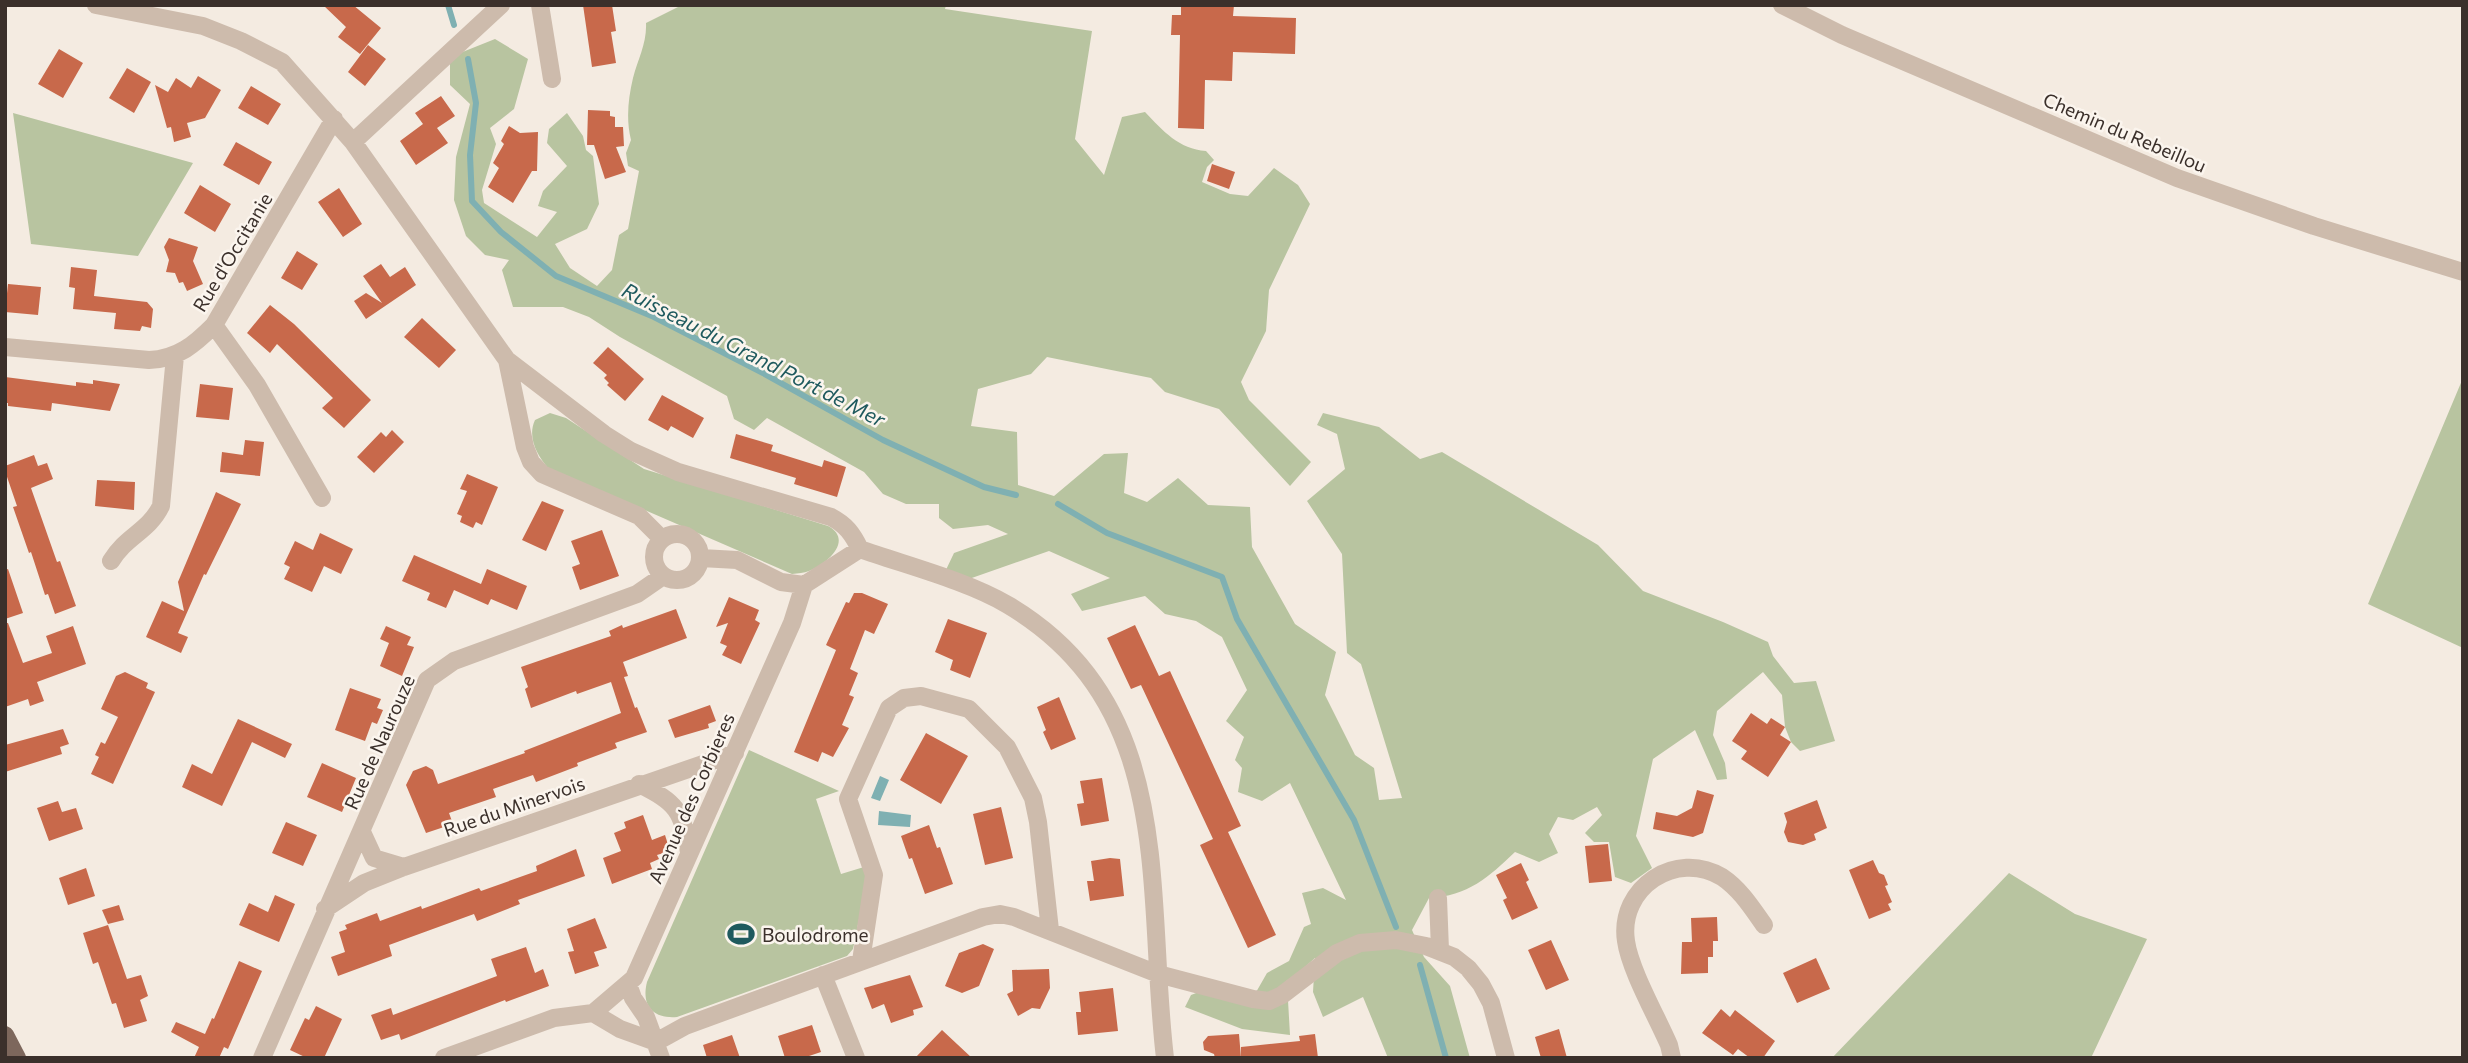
<svg xmlns="http://www.w3.org/2000/svg" width="2468" height="1063" font-family="Commissioner,sans-serif">
  <style>
    .green { fill: #b8c4a0 }
    .water { fill: #7fb0b2 }
    .lines { fill: none; stroke-linecap: round; stroke-linejoin: round }
    .stream { stroke: #7fb0b2; stroke-width: 6 }
    .building { fill: #c8694b }
    .street { stroke: #cdbbac; stroke-width: 18 }
    .primary { stroke: #7d675c; stroke-width: 18 }
    .labels { text-anchor: middle; dominant-baseline: central; stroke-width: 5; stroke-linejoin: round; paint-order: stroke }
    .street-label { font-size: 19px; fill: #3b302b; stroke: #fbf5ee }
    .poi-label { font-size: 19px; fill: #3b302b; stroke: #fbf5ee; text-anchor: start }
    .water-label { font-size: 21px; font-style: italic; fill: #1f5a5e; stroke: #fbf5ee }
  </style>
  <rect width="100%" height="100%" fill="#f4ebe1"/>
  <!-- green -->
  <path class="green" d="M682 5H946L945 9 1092 31 1075 139 1104 175 1122 117 1145 112C1163 131 1179 149 1206 151L1214 160 1207 167 1202 182 1230 194 1248 196 1274 168 1298 185 1310 204 1269 290 1266 331 1241 382 1249 400 1311 462 1290 486 1219 409 1165 392 1151 378 1047 357 1031 374 978 389 971 426 1017 432 1018 485 1054 496 1104 454 1128 453 1124 493 1147 502 1178 478 1208 505 1250 507 1252 547 1295 624 1336 652 1325 695 1355 755 1374 768 1379 800 1402 798 1361 664 1347 653 1342 554 1307 501 1345 469 1337 434 1317 425 1323 413 1379 427 1420 459 1442 452 1598 545 1643 591 1723 622 1768 642 1773 656 1794 683 1816 681 1835 741 1800 751 1791 742 1785 727 1782 695 1763 672 1717 711 1713 735 1725 763 1727 779 1717 780 1695 730 1653 759 1636 836 1652 868 1631 883 1615 877 1609 842H1594L1585 833 1602 815 1597 807 1573 820 1558 817 1549 834 1558 853 1539 862 1515 852C1489 877 1468 896 1429 898L1412 930 1424 957 1450 986 1470 1058H1388L1363 997 1323 1017 1313 992 1315 958 1287 983 1290 1035 1242 1029 1185 1007 1191 995 1217 985 1255 994 1267 973 1289 961 1304 927 1311 924 1302 893 1323 888 1346 900 1290 783 1262 801 1238 792 1242 768 1235 760 1244 737 1226 721 1247 690 1222 637 1196 621 1165 614 1145 596 1082 611 1071 594 1110 578 1049 551 966 580 944 574 954 553 1008 534 988 525 953 529 939 518V504H906L883 494 864 472 767 418 754 430 734 419 727 396 620 337 589 317 563 307H513L502 270 509 260 485 255 466 236 454 200 456 157 470 104 450 85V57L495 39 528 59 514 109 490 128 496 144 482 190 484 203 537 237 557 212 538 206 543 191 567 166 547 143 549 129 567 113 583 136 586 150 593 156 599 204 587 229 555 244 570 268 597 286 612 270 619 235 628 229 639 171 628 166 626 153 631 140C626 120 628 99 633 78 638 59 647 43 646 23Z
    M13 113 193 163 138 256 31 244Z
    M2463 378V648L2368 604Z
    M550 413 566 418 644 469 828 526C854 540 827 564 809 571 804 573 798 573 792 574L548 468C537 455 527 437 535 420Z
    M749 750 839 791 816 799 841 874 864 867 867 880 853 949 847 956 677 1017C653 1019 641 1006 647 982Z
    M2009 873 2075 914 2147 939 2091 1058H1832Z"/>
  <!-- water -->
  <path class="water" d="M880 776 889 780 880 801 871 798Z
    M879 811 911 815 910 827 878 825Z"/>
  <g class="lines">
    <!-- stream -->
    <path class="stream" d="M448 5 454 25
      M468 59 476 103 470 155 472 201 501 232 556 276 654 317 763 373 883 440 984 487 1016 495
      M1058 504 1107 533 1222 577 1237 619 1354 820 1396 927
      M1420 965 1446 1058"/>
  </g>
  <!-- building -->
  <path class="building" d="M323 5H353L381 28 360 54 338 37 346 27Z
    M583 5H612L616 31 611 32 616 63 592 67Z
    M1181 5H1234L1233 16 1296 18 1295 54 1233 52 1232 81 1205 80 1204 129 1178 128 1180 35H1171L1172 15H1181Z
    M368 45 386 59 365 86 348 72Z
    M59 49 83 63 63 98 38 84Z
    M127 68 151 82 134 113 109 98Z
    M198 76 221 90 205 118 187 123 191 137 174 142 171 127 167 128 155 85 168 92 176 78 191 88Z
    M251 86 281 104 268 125 238 108Z
    M441 96 455 116 437 128 448 143 416 165 400 141 423 124 415 113Z
    M588 110 610 111V116L615 117V127H623L624 146 616 147 626 172 605 179 594 145H587Z
    M509 126 520 133 538 132 537 171H532L513 203 488 187 499 168 493 163 504 144 501 141Z
    M236 142 272 162 259 185 223 165Z
    M1212 164 1235 172 1229 189 1207 181Z
    M200 185 231 204 215 232 184 213Z
    M339 188 362 224 343 237 318 202Z
    M169 238 198 247 193 261 203 284 187 291 183 282 179 283 175 273 166 272 169 260 164 247Z
    M297 251 318 264 302 290 281 278Z
    M381 264 390 277 405 267 416 285 366 319 354 301 366 293 382 303 363 276Z
    M71 267 97 270 94 296 147 302 153 309 151 328 142 326 140 331 114 329 116 313 73 309 75 288 69 287Z
    M8 284 41 287 38 315 5 312Z
    M270 305 294 324 371 400 344 428 322 408 333 398 277 344 270 353 247 333Z
    M422 318 456 350 439 368 404 337Z
    M608 347 644 379 625 401 607 385 609 383 604 378 607 375 593 363Z
    M5 377 76 386V382L93 384V380L120 384 110 411 52 403 51 411 8 406V403H5Z
    M200 384 233 388 229 420 196 417Z
    M662 395 704 418 693 438 671 426 668 431 648 420Z
    M392 430 404 442 374 473 357 457 381 432 386 437Z
    M736 434 773 445 771 451 822 467 824 460 846 467 837 497 794 484 796 478 730 458Z
    M245 440 264 442 260 476 220 472 222 452 243 455Z
    M34 455 38 466 47 463 53 479 31 488 57 562 60 561 76 606 55 614 48 594 45 595 31 552 29 553 13 507 17 506 5 471V466Z
    M467 474 498 487 482 525 476 522 473 528 460 522 462 516 457 514 467 491 460 489Z
    M97 480 135 482 134 510 95 506Z
    M216 492 241 504 206 575 204 574 178 633 188 637 181 653 146 637 162 601 184 611 178 582Z
    M542 501 564 510 546 551 522 540Z
    M602 530 619 576 580 590 572 567 580 564 571 541Z
    M320 533 353 549 341 574 324 566 312 592 284 579 290 567 284 564 295 541 313 550Z
    M414 555 481 584 487 569 527 586 517 610 491 599 488 605 454 590 446 608 427 600 430 593 402 581Z
    M8 569 23 613 5 619V570Z
    M854 593H862L888 604 874 634 865 630 850 669 858 673 849 695 854 697 842 725 849 728 833 757 822 752 818 762 794 752 836 650 826 645 846 602 849 603Z
    M729 597 759 610 755 620 760 623 741 664 722 655 727 646 720 643 728 623 716 627Z
    M676 609 687 638 623 662 628 676 624 677 635 708 637 707 647 732 615 743 617 748 577 763 578 766 536 782 533 775 493 789 496 797 449 813 453 824 426 833 406 785 413 771 426 766 433 770 438 784 525 753 524 751 621 713 611 682 577 694 576 691 531 708 525 689 528 687 521 667 611 636 609 631 622 625 623 628Z
    M948 619 987 633 970 678 950 670 953 660 935 652Z
    M5 623H8L23 663 52 653 46 636 73 626 86 664 37 682 44 701 30 706 28 699 5 707Z
    M1135 625 1159 676 1170 671 1241 826 1228 832 1276 935 1248 948 1200 845 1213 839 1141 685 1131 689 1107 638Z
    M386 626 411 637 407 645 414 647 402 676 380 666 389 643 380 639Z
    M125 672 148 683 146 688 155 692 113 784 91 774 99 757 95 755 101 742 105 744 118 717 101 709 116 676Z
    M350 688 381 699 377 708 383 710 377 724 372 722 365 741 335 730Z
    M1059 697 1076 739 1051 750 1043 732 1046 730 1037 707Z
    M710 705 716 721 708 724 709 728 675 738 668 720Z
    M1751 713 1767 724 1771 718 1785 727 1780 735 1791 742 1768 777 1741 759 1747 751 1732 741Z
    M238 719 292 744 285 758 252 742 222 806 182 787 192 764 212 774Z
    M63 729 69 744 60 747 62 754 5 772V745Z
    M926 733 968 756 941 804 900 780Z
    M322 763 356 778 342 812 307 797Z
    M1102 778 1109 821 1081 826 1077 804 1084 803 1080 781Z
    M1697 790 1714 795 1703 833 1693 837 1653 829 1656 812 1677 816 1692 808Z
    M1817 800 1827 828 1814 834 1816 840 1803 845 1788 842 1784 832 1787 822 1784 813Z
    M58 801 62 812 76 808 83 829 49 841 37 808Z
    M1001 807 1013 858 985 865 973 814Z
    M643 815 652 840 665 835 670 851 657 855 659 859 650 863 652 869 612 884 603 858 621 851 614 833 626 828 624 822Z
    M286 822 317 835 303 866 272 853Z
    M929 825 937 848 940 847 953 884 925 894 912 858 909 859 901 836Z
    M1608 844 1612 881 1589 883 1585 846Z
    M576 849 585 876 518 900 520 904 477 921 474 914 389 945 392 956 338 976 331 957 345 952 339 932 347 929 345 925 377 913 380 921 421 906 422 909 479 888 481 891 537 871 536 866Z
    M1110 858 1120 859 1124 896 1090 901 1087 881H1094L1091 861Z
    M1873 860 1879 873 1884 875 1888 885 1885 886 1892 902 1888 904 1891 910 1869 919 1849 870Z
    M1521 863 1529 880 1526 882 1538 908 1512 920 1503 900 1507 898 1496 875Z
    M86 868 95 896 68 905 59 878Z
    M275 895 295 904 279 942 239 925 249 903 268 912Z
    M119 905 124 920 108 924 102 910Z
    M1717 917 1718 941H1713V957H1708V973L1681 974 1682 942H1692L1691 918Z
    M595 918 607 948 594 952 599 966 575 974 568 952 574 951 567 929Z
    M108 925 127 979 141 975 148 996 140 1000 147 1021 124 1028 116 1003 112 1004 98 962 93 964 83 933Z
    M1551 940 1569 980 1546 990 1528 950Z
    M983 944 994 949 979 986 962 993 945 986 959 953Z
    M526 947 535 973 543 969 549 986 506 1002 505 1000 401 1040 399 1034 381 1040 371 1015 391 1008 393 1015 497 976 491 959Z
    M1816 958 1830 989 1797 1003 1783 973Z
    M239 961 262 971 228 1049 224 1047 219 1058H194L199 1047 171 1032 176 1022 205 1034 212 1018 214 1019Z
    M1049 969 1050 988 1040 1009 1032 1008 1018 1016 1007 994 1013 991 1012 970Z
    M910 975 923 1007 913 1010 914 1015 891 1023 884 1004 872 1009 864 988Z
    M1113 988 1118 1031 1078 1035 1076 1012H1081L1079 992Z
    M316 1006 342 1019 324 1058H307L290 1050 305 1018 309 1020Z
    M1721 1009 1730 1017 1735 1010 1775 1041 1763 1058H1750L1738 1049 1733 1055 1702 1033Z
    M812 1025 821 1052 803 1058H785L778 1036Z
    M1559 1029 1567 1058H1541L1535 1037Z
    M942 1030 972 1058H915Z
    M1239 1034 1241 1058H1215L1214 1054 1204 1050 1203 1042 1208 1036Z
    M1315 1034 1318 1058H1241V1047L1300 1041 1299 1036Z
    M732 1035 740 1058H707L703 1045Z"/>
  <g class="lines">
    <!-- street -->
    <path class="street" d="M96 5 203 26 241 41 282 62 353 142 507 360 604 434 631 451 678 472 831 517C846 525 852 533 860 549 905 565 968 581 1008 605 1178 706 1145 891 1165 1058
      M540 5 552 79
      M1782 5 1842 35 2177 178 2314 226 2463 272
      M353 142 501 5
      M214 325 257 385 322 498
      M5 347 149 360C178 359 195 344 214 325L334 119
      M507 360 525 447 531 462 542 474 639 516 662 539
      M654 557a23 23 0 1 1 46 0a23 23 0 1 1-46 0Z
      M701 558 737 560 781 582 804 585 860 549
      M111 561C127 535 148 532 161 506L175 356
      M639 784C677 803 682 810 689 852
      M362 832 374 858 404 867
      M1438 898 1440 950
      M325 909 364 883 404 867 735 753
      M861 961 874 875 848 799 889 708 904 698 921 696 969 709 1007 747 1033 798 1038 822 1050 930
      M823 975 856 1058
      M628 984 633 998 646 1017 661 1058
      M593 1013 634 978 792 623 804 585
      M593 1013 620 1029 656 1042
      M656 1042 685 1026 983 917 1000 914 1014 917 1158 974 1253 999 1269 1001 1282 995 1337 953 1360 943 1396 940 1426 946 1454 957 1468 968 1481 984 1491 1003 1506 1058
      M262 1058 427 680 454 661 637 594 663 576
      M444 1058 554 1018 593 1013
      M1672 1058 1669 1045C1657 1017 1630 970 1626 941 1618 888 1676 849 1722 877 1740 889 1752 908 1764 925"/>
    <!-- primary -->
    <path class="primary" d="M5 1035 17 1058"/>
  </g>
  <!-- icons -->
  <defs>
    <symbol id="stadium-bare" viewBox="-9 -9 18 18"><path d="M0-5a6.5 5 0 1 0 0 10a6.5 5 0 1 0 0-10ZM-3.5-1.8h7v3.6h-7Z" fill="#1f5a5e" stroke="#fbf5ee" stroke-width="2.5" paint-order="stroke"/></symbol>
  </defs>
  <g fill-rule="evenodd">
    <use href="#stadium-bare" x="722" y="915" width="38" height="38"/>
  </g>
  <g class="labels">
    <!-- street labels -->
    <g class="street-label">
      <text transform="translate(2125 132) rotate(23)">Chemin du Rebeillou</text>
      <text transform="translate(232 252) rotate(-59)">Rue d'Occitanie</text>
      <text transform="translate(379 742) rotate(-66)">Rue de Naurouze</text>
      <text transform="translate(691 798) rotate(-66)">Avenue des Corbieres</text>
      <text transform="translate(514 806) rotate(-19)">Rue du Minervois</text>
    </g>
    <!-- poi labels -->
    <g class="poi-label">
      <text x="762" y="934">Boulodrome</text>
    </g>
    <!-- water labels -->
    <g class="water-label">
      <text transform="translate(754 354) rotate(27)">Ruisseau du Grand Port de Mer</text>
    </g>
  </g>
  <!-- border -->
  <rect width="2468" height="1063" fill="none" stroke="#3b302b" stroke-width="14"/>
</svg>
